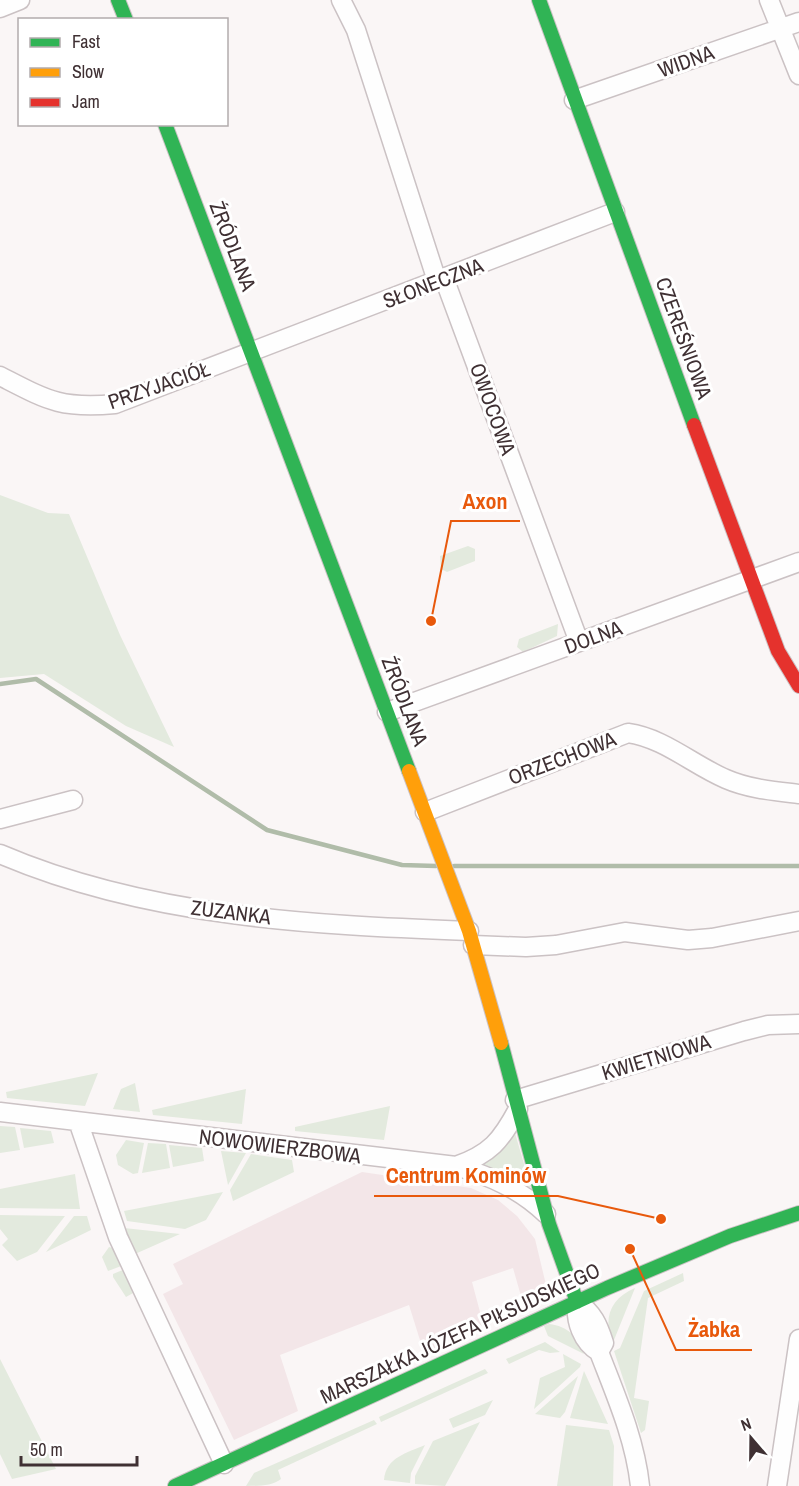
<svg xmlns="http://www.w3.org/2000/svg" width="799" height="1486" font-family="'Archivo Narrow',sans-serif">
  <style>
    .built { fill: #f3e6e8 }
    .green { fill: #e3eade }
    .lines { fill: none; stroke-linecap: round; stroke-linejoin: round }
    .stream { stroke: #b0bca9; stroke-width: 4.5 }
    .street-casing { stroke: #cbc2c4; stroke-width: 21 }
    .fast-casing { stroke: #cbc2c4; stroke-width: 16 }
    .slow-casing { stroke: #cbc2c4; stroke-width: 16 }
    .jam-casing { stroke: #cbc2c4; stroke-width: 16 }
    .street { stroke: #fefefe; stroke-width: 18 }
    .fast { stroke: #30b455; stroke-width: 14 }
    .slow { stroke: #ff9f0a; stroke-width: 14 }
    .jam { stroke: #e5322d; stroke-width: 14 }
    .labels { text-anchor: middle; dominant-baseline: central; stroke-width: 6; stroke-linejoin: round; paint-order: stroke }
    .street-label { font-size: 21px; fill: #3f3033; stroke: #fff }
    .leader { fill: none; stroke: #e8590c; stroke-width: 2 }
    .callout-dot { fill: #e8590c; stroke: #fff; stroke-width: 2 }
    .callout-label { font-size: 22px; text-anchor: middle; font-weight: bold; fill: #e8590c; stroke: #fff; stroke-width: 6; stroke-linejoin: round; paint-order: stroke }
  </style>
  <rect width="100%" height="100%" fill="#faf6f6"/>
  <!-- built -->
  <path class="built" d="M362 1172 471 1188 498 1200 517 1216 535 1239 547 1289 544 1302 525 1310 513 1268 472 1282 484 1327 424 1353 409 1305 280 1355 298 1411 234 1440 163 1294 183 1284 173 1264Z"/>
  <!-- green -->
  <path class="green" d="M0 495 48 513 69 514 120 635 174 747 126 726 44 674 0 678Z
    M468 546 475 549V561L447 572 441 569 440 556Z
    M558 624 557 636 523 652 517 647 519 639Z
    M98 1073 85 1106 7 1098 6 1092Z
    M135 1083 140 1112 113 1109 121 1089Z
    M246 1089 242 1124 153 1115 152 1110Z
    M390 1106 384 1140 295 1131V1127Z
    M0 1126 15 1127 20 1150 0 1153Z
    M20 1128 51 1131 54 1143 24 1148Z
    M515 1133 531 1188 483 1164 502 1149Z
    M126 1140 144 1143 138 1173 133 1174 118 1165 116 1155Z
    M148 1143 166 1144 170 1168 142 1173Z
    M169 1145 202 1148 204 1161 173 1167Z
    M221 1151 246 1153 228 1185Z
    M251 1154 292 1160 294 1172 233 1201 230 1190Z
    M75 1174 80 1209 0 1208V1189Z
    M223 1192 206 1220 185 1229 127 1221 124 1211Z
    M0 1215 65 1216 37 1252 17 1261 2 1245 8 1239 0 1229Z
    M74 1216H87L91 1230 46 1252Z
    M124 1228 180 1234 135 1254Z
    M109 1247 116 1249 124 1265 108 1271 102 1257Z
    M125 1269 135 1292 126 1297 113 1277V1274Z
    M683 1273 684 1281 648 1298 634 1398 649 1401 645 1430 641 1433 614 1351 620 1348 644 1291Z
    M635 1288 614 1340 612 1342C603 1317 611 1298 635 1288Z
    M549 1324C568 1326 578 1337 584 1354L548 1336 544 1326Z
    M545 1342 560 1352 550 1353 539 1350 509 1364 506 1359Z
    M563 1354 581 1364 580 1367 534 1409 540 1378 565 1367Z
    M0 1359 56 1469 12 1479 0 1454Z
    M485 1369 488 1373 381 1422 379 1417Z
    M584 1371 608 1424 570 1418Z
    M578 1376 565 1412 560 1418 535 1414Z
    M493 1400 485 1415 453 1428 449 1419Z
    M374 1420 377 1424 278 1470 281 1479C273 1486 258 1486 246 1486L254 1473Z
    M480 1422 445 1486 415 1484V1476L433 1441Z
    M566 1425 609 1430 614 1446 613 1486H557Z
    M425 1445 411 1473 410 1483 384 1480C386 1457 407 1453 425 1445Z"/>
  <g class="lines">
    <!-- stream -->
    <path class="stream" d="M0 684 36 679 267 830 402 865 436 866
      M454 866H799"/>
    <defs>
      <path id="street" d="M341 0 356 30 437 281
        M769 0 799 75
        M0 8 20 0
        M574 100 799 22
        M444 278 579 642
        M0 376C47 400 60 409 115 404L615 212
        M387 712 799 562
        M425 812 628 733C664 738 693 765 726 779 749 789 774 791 799 794
        M0 819 73 800
        M0 854C147 917 311 925 469 931
        M473 945 526 947 556 945 625 932 688 940 712 938 799 921
        M515 1100 744 1031 768 1025 799 1024
        M0 1112 456 1166C490 1176 520 1189 546 1214
        M79 1124 118 1237 224 1464
        M456 1166C490 1154 501 1141 518 1109
        M577 1302C575 1321 582 1342 599 1352 616 1396 635 1439 640 1486
        M577 1302C593 1313 598 1324 604 1343L599 1352
        M777 1486 799 1339"/>
      <path id="fast" d="M118 0 126 20
        M539 0 694 425
        M165 124 409 771
        M501 1043 549 1224 577 1302
        M175 1486 607 1288 730 1236 799 1213"/>
      <path id="slow" d="M409 771 469 931 501 1043"/>
      <path id="jam" d="M694 425 778 651 799 686"/>
    </defs>
    <!-- street casing -->
    <use href="#street" class="street-casing"/>
    <!-- fast casing -->
    <use href="#fast" class="fast-casing"/>
    <!-- slow casing -->
    <use href="#slow" class="slow-casing"/>
    <!-- jam casing -->
    <use href="#jam" class="jam-casing"/>
    <!-- street -->
    <use href="#street" class="street"/>
    <!-- fast -->
    <use href="#fast" class="fast"/>
    <!-- slow -->
    <use href="#slow" class="slow"/>
    <!-- jam -->
    <use href="#jam" class="jam"/>
  </g>
  <g class="labels">
    <!-- street labels -->
    <g class="street-label">
      <text transform="translate(686 61) rotate(-20)">WIDNA</text>
      <text transform="translate(233 246) rotate(69)">ŹRÓDLANA</text>
      <text transform="translate(433 283) rotate(-21)">SŁONECZNA</text>
      <text transform="translate(684 338) rotate(70)">CZEREŚNIOWA</text>
      <text transform="translate(159 385) rotate(-19)">PRZYJACIÓŁ</text>
      <text transform="translate(493 409) rotate(70)">OWOCOWA</text>
      <text transform="translate(593 637) rotate(-20)">DOLNA</text>
      <text transform="translate(405 701) rotate(69)">ŹRÓDLANA</text>
      <text transform="translate(562 758) rotate(-21)">ORZECHOWA</text>
      <text transform="translate(231 912) rotate(7)">ZUZANKA</text>
      <text transform="translate(656 1057) rotate(-17)">KWIETNIOWA</text>
      <text transform="translate(280 1146) rotate(7)">NOWOWIERZBOWA</text>
      <text transform="translate(460 1333) rotate(-25)">MARSZAŁKA JÓZEFA PIŁSUDSKIEGO</text>
    </g>
  </g>
  <!-- callouts -->
  <path class="leader" d="M431 621L451 521H520M661 1219L558 1196H374M630 1249L676 1350H752"/>
  <g class="callout-dot">
    <circle cx="431" cy="621" r="6"/>
    <circle cx="661" cy="1219" r="6"/>
    <circle cx="630" cy="1249" r="6"/>
  </g>
  <g class="callout-label">
    <text x="485" y="509">Axon</text>
    <text x="466" y="1183">Centrum Kominów</text>
    <text x="714" y="1337">Żabka</text>
  </g>
  <!-- legend -->
  <rect x="18" y="18" width="210" height="108" fill="#ffffff" stroke="#b2acad" stroke-width="1.5"/>
  <rect x="30" y="38" width="30" height="9" fill="#30b455" stroke="#b2acad" stroke-width="1.5"/>
  <text x="72" y="48" font-size="18" fill="#3f3033">Fast</text>
  <rect x="30" y="68" width="30" height="9" fill="#ff9f0a" stroke="#b2acad" stroke-width="1.5"/>
  <text x="72" y="78" font-size="18" fill="#3f3033">Slow</text>
  <rect x="30" y="98" width="30" height="9" fill="#e5322d" stroke="#b2acad" stroke-width="1.5"/>
  <text x="72" y="108" font-size="18" fill="#3f3033">Jam</text>
  <!-- north arrow -->
  <g transform="translate(751 1438) rotate(340)" stroke="#ffffff" stroke-width="4.5" paint-order="stroke">
  <path d="M0-4.5L10 22L0 15L-10 22Z" fill="#3f3033"/>
  <text y="-9" font-size="16" font-weight="bold" text-anchor="middle" fill="#3f3033">N</text>
  </g>
  <!-- scale -->
  <path d="M21 1456v9h116v-9" fill="none" stroke="#3f3033" stroke-width="3"/>
  <text x="30" y="1456" font-size="18" fill="#3f3033" stroke="#ffffff" stroke-width="4.5" paint-order="stroke">50 m</text>
</svg>
